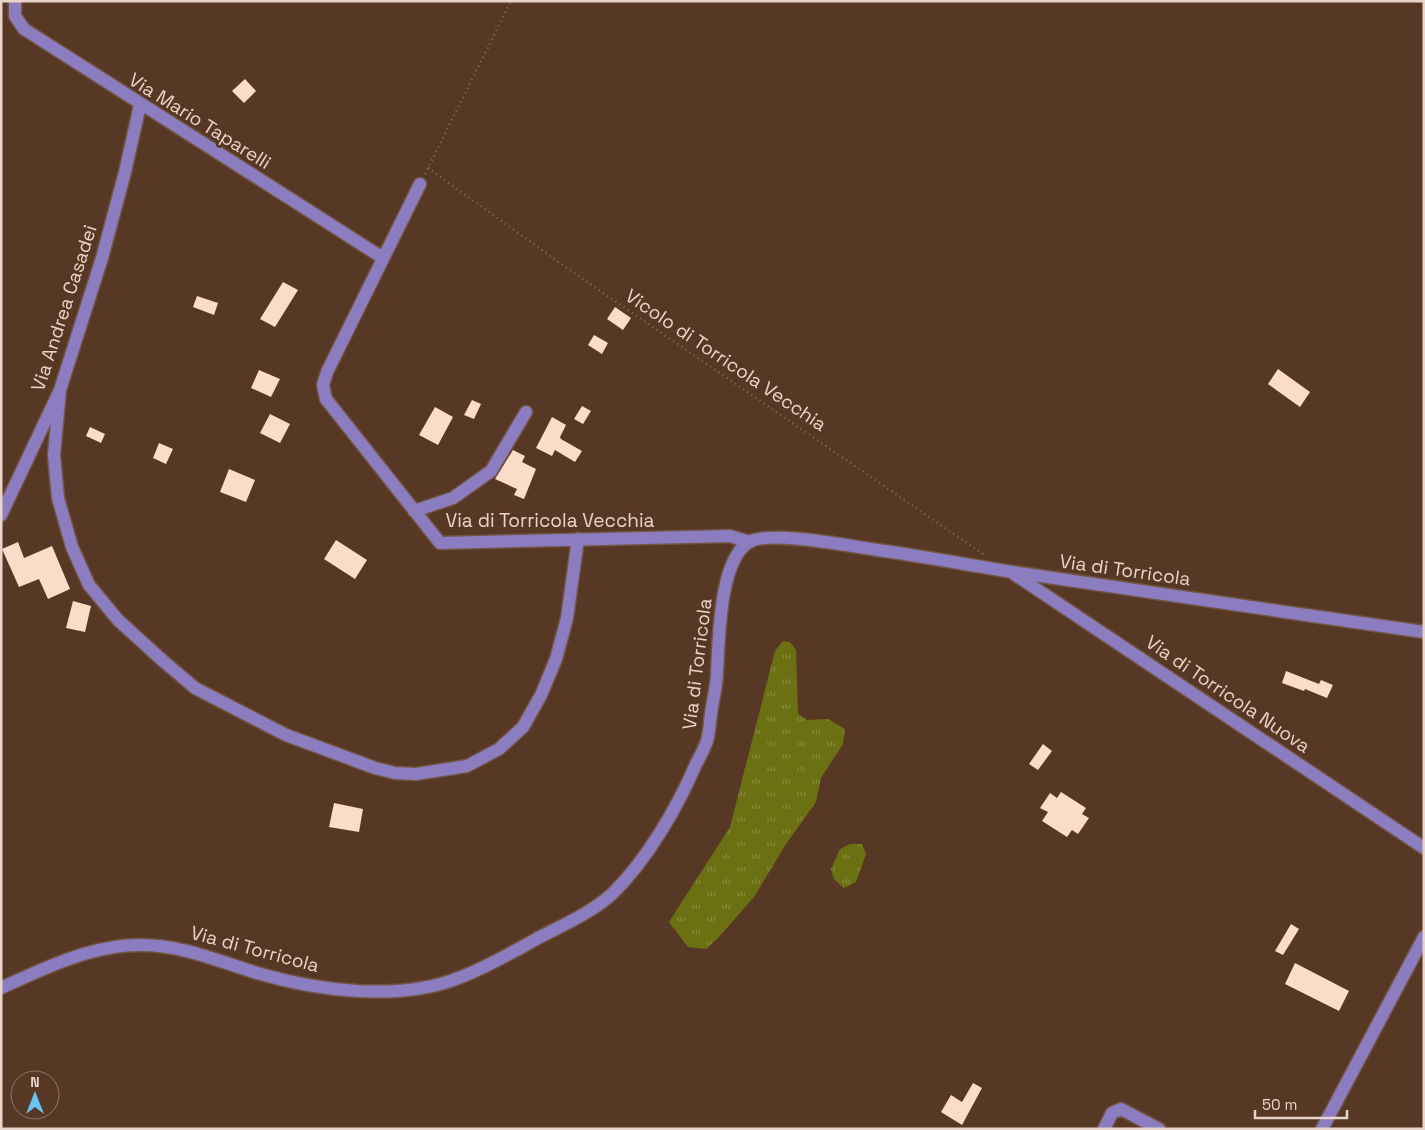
<svg xmlns="http://www.w3.org/2000/svg" width="1425" height="1130" font-family="'Space Grotesk',sans-serif">
  <style>
    .grass { fill: url(#grass-tufts) }
    .building { fill: #fbdcc8 }
    .lines { fill: none; stroke-linecap: round; stroke-linejoin: round }
    .minor-casing { stroke: #715442; stroke-width: 15 }
    .path { stroke: #886d5b; stroke-width: 2.5; stroke-dasharray: 1 4; stroke-linecap: butt }
    .minor { stroke: #8b7dc0; stroke-width: 12 }
    .labels { text-anchor: middle; dominant-baseline: central; stroke-width: 5; stroke-linejoin: round; paint-order: stroke }
    .street-label { font-size: 19px; fill: #e8d4c8; stroke: #573824 }
  </style>
  <defs>
    <pattern id="grass-tufts" width="24" height="20" patternUnits="userSpaceOnUse" patternTransform="scale(1.25)"><rect width="24" height="20" fill="#6b7112"/><path d="M3 7l-1-3M5 7V3M7 7l1-3M15 17l-1-3M17 17v-4M19 17l1-3" fill="none" stroke="#878b3e"/></pattern>
  </defs>
  <rect width="100%" height="100%" fill="#573824"/>
  <!-- grass -->
  <path class="grass" d="M783 641 790 642 796 650 798 714 807 720 828 719 845 729 843 744 821 778 816 802 786 844 754 897 718 938 706 949 688 947 669 922 730 827 775 651Z
    M850 844H862L866 854 856 882 844 888 834 879 831 869 840 849Z"/>
  <!-- building -->
  <path class="building" d="M245 79 256 91 244 103 232 91Z
    M283 282 298 290 275 327 260 319Z
    M197 296 218 303 214 315 193 307Z
    M615 307 631 318 623 330 607 319Z
    M594 335 608 343 602 354 588 345Z
    M1278 369 1310 392 1300 407 1268 384Z
    M259 370 280 379 271 397 251 388Z
    M472 400 481 404 474 419 464 415Z
    M582 406 591 411 583 424 574 419Z
    M435 407 453 417 438 445 419 435Z
    M270 414 290 424 280 443 260 433Z
    M552 417 566 425 560 437 561 439 582 451 575 462 555 450 552 456 536 448Z
    M90 427 105 434 101 443 86 436Z
    M159 443 173 449 166 464 153 458Z
    M513 450 525 456 522 462 536 469 524 499 514 495 517 489 495 479Z
    M229 469 255 480 246 502 220 492Z
    M336 540 367 560 355 579 324 559Z
    M18 542 24 558 52 546 70 589 48 599 39 579 19 587 2 549Z
    M73 601 91 606 85 632 66 628Z
    M1286 671 1319 684 1321 680 1333 685 1327 698 1305 689 1304 691 1282 683Z
    M1043 744 1052 751 1038 770 1029 764Z
    M1061 792 1086 808 1082 814 1089 818 1078 834 1072 830 1067 837 1042 821 1048 812 1040 808 1050 793 1057 798Z
    M334 803 363 809 359 832 329 827Z
    M1291 924 1299 929 1283 955 1275 951Z
    M1295 963 1349 991 1339 1011 1285 984Z
    M973 1083 982 1088 962 1125 941 1112 951 1095 962 1102Z"/>
  <g class="lines">
    <defs>
      <path id="minor" d="M15 1V16L24 29 383 258
        M420 184 327 372 323 385 326 399 440 543 730 536 750 542
        M60 390 54 455 58 498 72 547 89 585 118 620 162 660 195 688 286 735 375 768 395 773 416 774 467 766 499 749 523 727 541 695 556 659 567 618 578 539
        M414 511 453 498 491 471 526 412
        M1 515 60 390 102 258 125 172 140 105
        M1014 574 1424 848
        M1 988C44 968 92 945 140 945 182 945 218 961 257 973 318 991 401 1002 461 977 487 967 513 952 538 938 563 925 591 913 612 894 647 860 677 808 696 764 700 757 704 749 707 741 710 730 710 718 712 707 714 695 717 684 717 672 719 640 719 560 749 542 769 530 851 546 877 550 923 556 968 565 1013 572 1150 593 1287 612 1424 632
        M1104 1129 1112 1113 1121 1109 1159 1129
        M1322 1129 1424 937"/>
    </defs>
    <!-- minor casing -->
    <use href="#minor" class="minor-casing"/>
    <!-- path -->
    <path class="path" d="M428 168 564 266 983 554
      M425 174 511 1"/>
    <!-- minor -->
    <use href="#minor" class="minor"/>
  </g>
  <g class="labels">
    <!-- street labels -->
    <g class="street-label">
      <text transform="translate(200 121) rotate(32)">Via Mario Taparelli</text>
      <text transform="translate(64 308) rotate(-72)">Via Andrea Casadei</text>
      <text transform="translate(726 360) rotate(34)">Vicolo di Torricola Vecchia</text>
      <text x="550" y="520">Via di Torricola Vecchia</text>
      <text transform="translate(1125 570) rotate(8)">Via di Torricola</text>
      <text transform="translate(697 664) rotate(-83)">Via di Torricola</text>
      <text transform="translate(1228 694) rotate(34)">Via di Torricola Nuova</text>
      <text transform="translate(255 949) rotate(15)">Via di Torricola</text>
    </g>
  </g>
  <!-- border -->
  <rect width="1425" height="1130" fill="none" stroke="#e8d4c8" stroke-width="5"/>
  <!-- north arrow -->
  <g transform="translate(35 1095)"><circle r="24" fill="#573824" stroke="#917666"/>
  <path d="M0-4L9 19L0 12L-9 19Z" fill="#6ac3f1"/>
  <text y="-8" font-size="14" font-weight="bold" text-anchor="middle" fill="#e8d4c8">N</text>
  </g>
  <!-- scale -->
  <path d="M1255 1110v8h92v-8" fill="none" stroke="#e8d4c8" stroke-width="2.5"/>
  <text x="1262" y="1110" font-size="15" fill="#e8d4c8" stroke="#573824" stroke-width="4" paint-order="stroke">50 m</text>
</svg>
